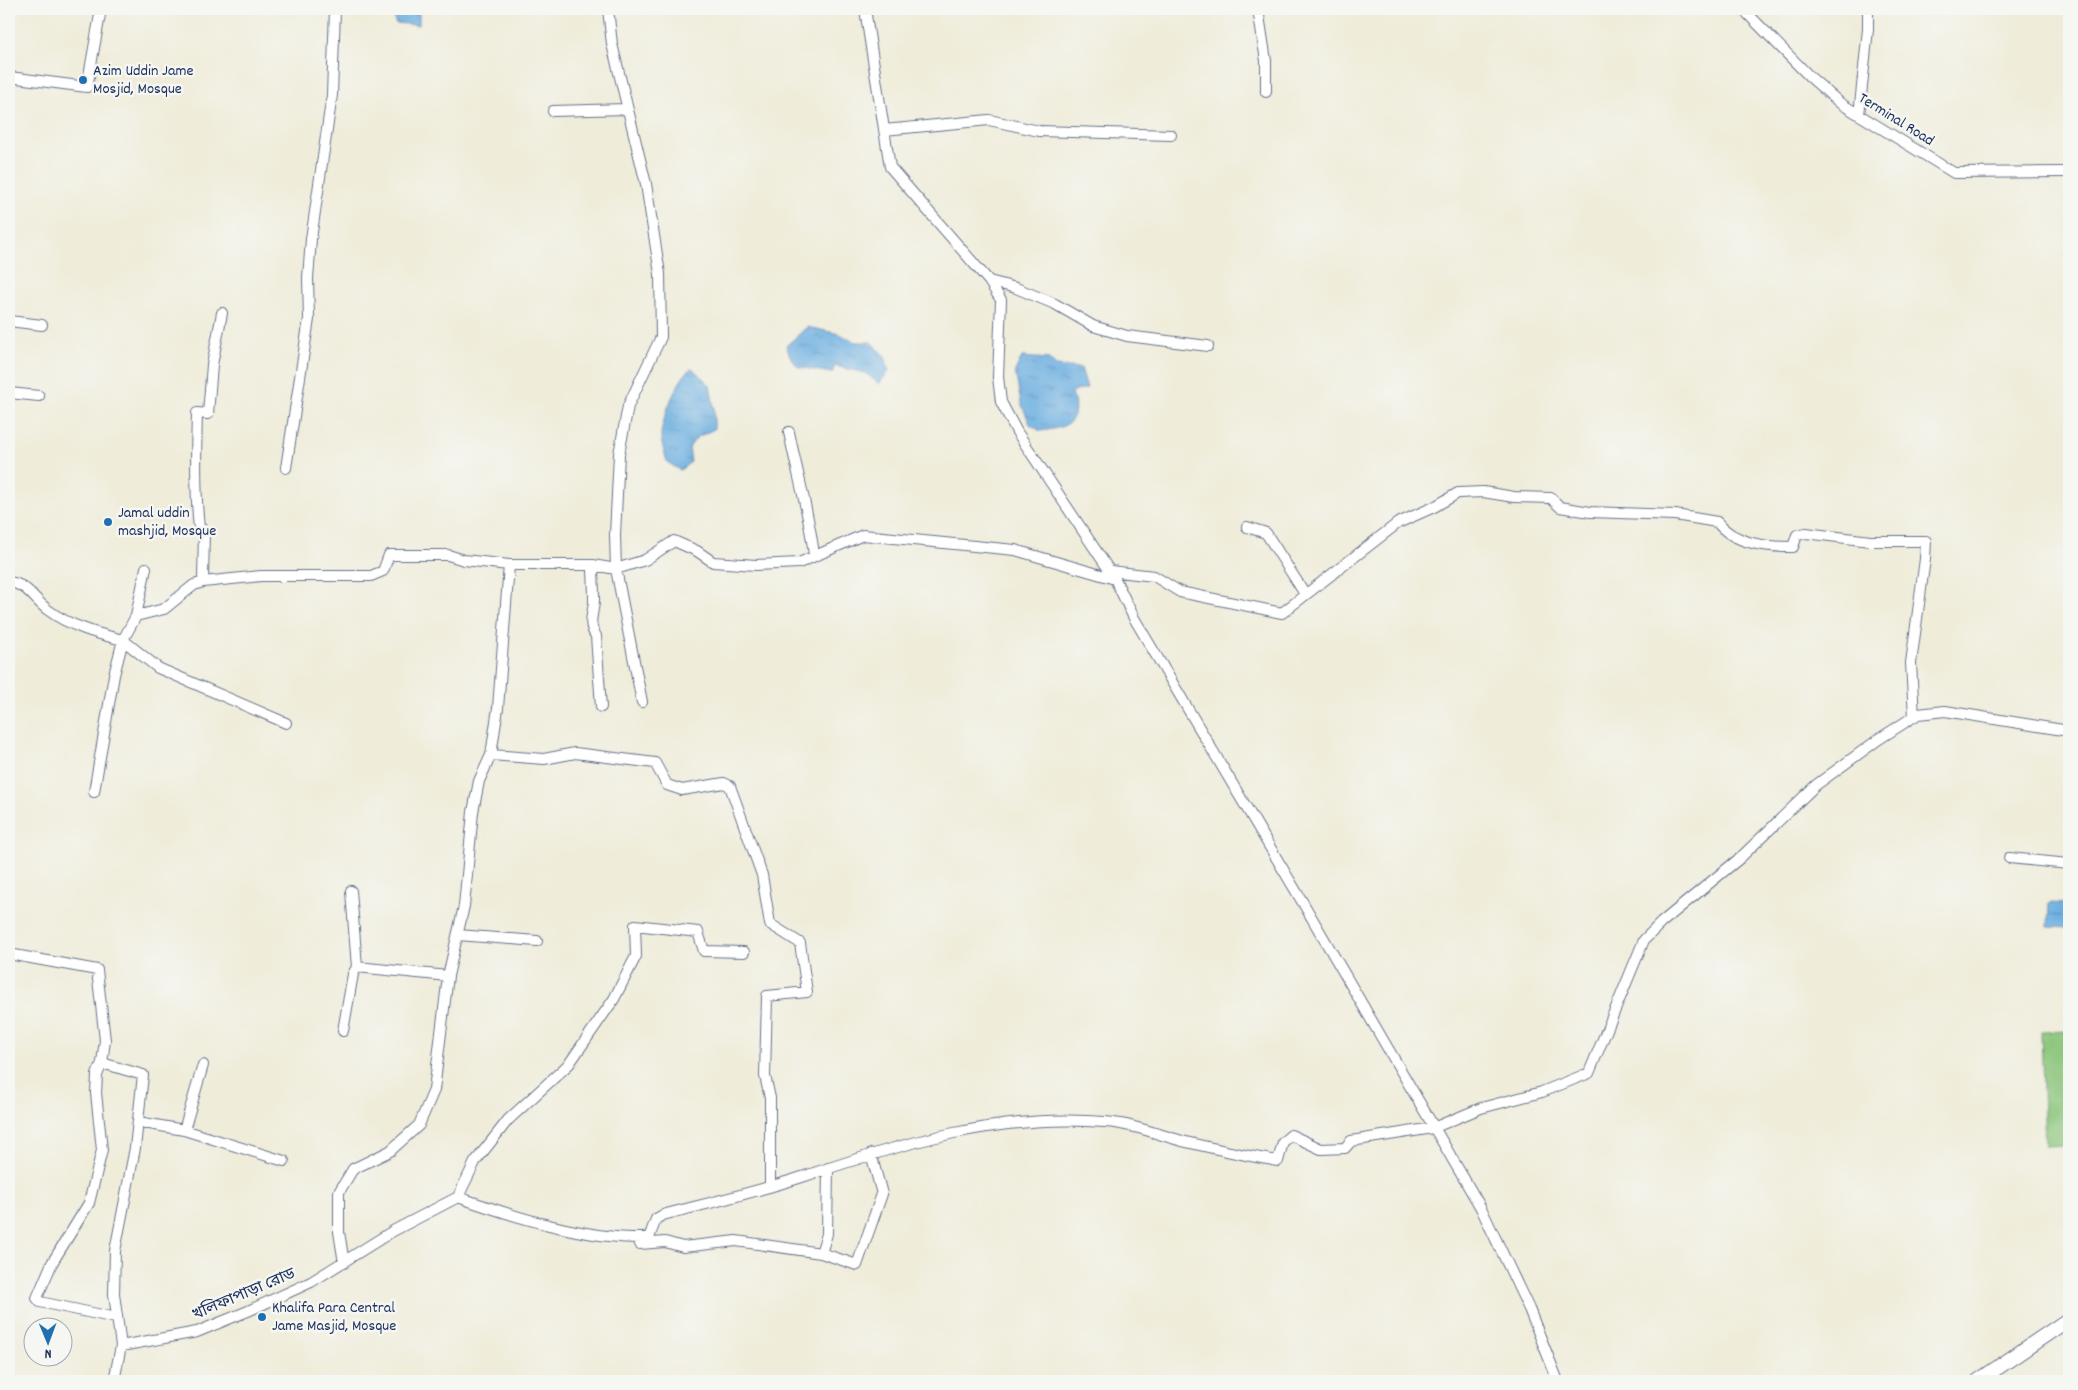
<svg xmlns="http://www.w3.org/2000/svg" width="2078" height="1390" font-family="Dekko,'Noto Sans Bengali',sans-serif">
  <style>
    .pitch { fill: #8ac479; stroke: #527a6c }
    .water { fill: url(#water-ripples); stroke: #436e9f }
    .lines { fill: none; stroke-linecap: round; stroke-linejoin: round }
    .street-casing { stroke: #657189; stroke-width: 12 }
    .secondary-casing { stroke: #657189; stroke-width: 16 }
    .street { stroke: #fff; stroke-width: 10 }
    .secondary { stroke: #fff; stroke-width: 14 }
    .poi-dot { fill: #1f6fb2; stroke: #f6f6f2; stroke-width: 2 }
    .labels { text-anchor: middle; dominant-baseline: central; stroke-width: 5; stroke-linejoin: round; paint-order: stroke }
    .poi-label { font-size: 16px; fill: #1b2f5e; stroke: #f6f6f2; text-anchor: start }
    .street-label { font-size: 16px; fill: #1b2f5e; stroke: #f6f6f2 }
  </style>
  <defs>
    <pattern id="water-ripples" width="26" height="14" patternUnits="userSpaceOnUse" patternTransform="scale(1.25)"><rect width="26" height="14" fill="#6baee0"/><path d="M2 4q2-2 4 0t4 0M15 11q2-2 4 0t4 0" fill="none" stroke="#578eb9"/></pattern>
  </defs>
  <rect width="100%" height="100%" fill="#f6f6f2"/>
  <filter id="ink" filterUnits="userSpaceOnUse"><feTurbulence type="fractalNoise" baseFrequency=".02" numOctaves="2"/><feDisplacementMap in="SourceGraphic" scale="10" xChannelSelector="R" yChannelSelector="G"/><feConvolveMatrix kernelMatrix="1 2 1 2 8 2 1 2 1" color-interpolation-filters="sRGB"/></filter>
  <filter id="wash" filterUnits="userSpaceOnUse"><feTurbulence type="fractalNoise" baseFrequency=".0096" numOctaves="4" result="noise"/><feDisplacementMap in="SourceGraphic" scale="20" xChannelSelector="R" yChannelSelector="G"/><feGaussianBlur stdDeviation="1.12" result="paint"/><feColorMatrix in="noise" values="0 0 0 0 0 0 0 0 0 0 0 0 0 0 0 0 0 1.4 0 .05"/><feComposite in="paint" operator="in"/></filter>
  <g filter="url(#wash)">
    <rect width="100%" height="100%" fill="#efecd9"/>
    <!-- pitch -->
    <path class="pitch" d="M2069 1031V1145L2045 1146 2041 1032Z"/>
    <!-- water -->
    <path class="water" d="M395 9H419V25L395 23Z
      M807 327 840 334 855 342H871L885 357 889 371 879 384 865 373 835 366 832 373 798 367 791 358 786 346Z
      M1022 357 1049 359 1056 366 1081 368 1087 388 1072 392C1081 422 1068 428 1040 431L1030 424 1021 403 1015 371Z
      M692 368 710 385 714 408V429L696 438 689 448 691 462 680 470 667 462C665 454 661 443 661 435 662 418 678 377 692 368Z
      M2049 903 2069 904V928L2048 927Z"/>
  </g>
  <g filter="url(#ink)">
    <g class="lines">
      <defs>
        <path id="street" d="M608 9 612 44 646 184 660 274 661 337 628 406 619 454 615 535 616 569 642 702
          M865 9 890 167 989 281 1001 300 998 377 1001 402 1017 432 1115 579 1134 618 1306 908 1481 1208 1529 1309 1558 1381
          M1258 9 1266 61V92
          M1743 9 1810 77 1840 103 1954 173 2069 172
          M9 77 87 87 101 9
          M553 111 626 109
          M1859 115 1868 29V9
          M884 130 989 120 1039 131 1171 135
          M989 281 1016 288 1055 304 1093 326 1127 336 1208 346
          M9 321 42 325
          M9 393 39 396
          M789 432C797 473 809 513 814 555
          M286 468 309 319 308 278 311 239 332 95 335 9
          M1247 527 1266 533 1305 594
          M593 565C593 576 594 587 594 598 595 611 586 622 596 636L601 707
          M1110 571 1154 576 1180 592 1282 613 1398 523 1434 507 1458 493 1483 492 1514 497 1551 498 1560 507 1590 512 1675 515 1717 522C1734 544 1766 547 1793 547L1797 535 1806 533 1870 541H1926L1925 559 1911 663 1914 717
          M9 582C29 585 33 599 48 610 69 626 98 634 123 640L136 616 164 609 194 585 203 582 261 576H371L383 571 389 555H448L464 560 509 565H593L616 569 645 560 674 541 697 551 713 562 756 565 799 563 863 535 1015 550 1115 579
          M203 582 204 530 199 528C195 489 196 452 197 413L208 414 212 365 222 313
          M136 616 146 568
          M491 755 544 759 575 753 655 763 667 785 682 790 724 783 730 786 762 875 770 924 800 943 807 992 767 996 765 1076 770 1098V1187
          M94 792 114 675 123 640 158 668 286 723
          M2009 858 2069 864
          M351 891 357 967 448 976
          M458 935 537 941
          M9 954 97 970 105 1040 102 1063 143 1075 135 1148 115 1251 114 1294 121 1346 114 1381
          M343 1031 353 974 357 967
          M102 1063 97 1075 96 1093 102 1150 89 1203 52 1263 37 1298 40 1302 116 1318
          M138 1122 184 1130 284 1161
          M184 1130 203 1065
          M828 1168 827 1234 821 1253 857 1265 882 1194 871 1154
          M458 1197C515 1217 588 1240 649 1238L656 1219 663 1215C709 1203 756 1192 802 1177 900 1144 999 1113 1105 1122 1133 1124 1159 1135 1186 1142 1216 1149 1247 1156 1278 1161L1283 1142 1291 1135 1321 1149 1345 1148 1351 1141 1433 1128 1481 1108 1542 1092 1589 1073 1644 940 1662 922 1740 858 1816 785 1879 739 1918 714 1945 711 2069 731
          M640 1244 665 1242 683 1247 736 1241 821 1253
          M344 1263 339 1232V1192L353 1169 390 1151 419 1125 434 1090 448 976 464 906 473 812 479 781 491 755 498 708 509 565
          M121 1346 197 1332 248 1311 311 1282 393 1231 458 1197 475 1162 508 1120 569 1064 614 999 636 956 635 925 698 932 704 951 744 952"/>
        <path id="secondary" d="M1978 1381 2069 1319"/>
      </defs>
      <!-- street casing -->
      <use href="#street" class="street-casing"/>
      <!-- secondary casing -->
      <use href="#secondary" class="secondary-casing"/>
      <!-- street -->
      <use href="#street" class="street"/>
      <!-- secondary -->
      <use href="#secondary" class="secondary"/>
    </g>
  </g>
  <!-- markers -->
  <g class="poi-dot">
    <circle cx="83" cy="80" r="5"/>
    <circle cx="108" cy="522" r="5"/>
    <circle cx="262" cy="1317" r="5"/>
  </g>
  <g class="labels">
    <!-- poi labels -->
    <g class="poi-label">
      <text x="93" y="71">Azim Uddin Jame<tspan x="93" dy="18">Mosjid, Mosque</tspan></text>
      <text x="118" y="513">Jamal uddin<tspan x="118" dy="18">mashjid, Mosque</tspan></text>
      <text x="272" y="1308">Khalifa Para Central<tspan x="272" dy="18">Jame Masjid, Mosque</tspan></text>
    </g>
    <!-- street labels -->
    <g class="street-label">
      <text transform="translate(1896 120) rotate(32)">Terminal Road</text>
      <text transform="translate(244 1295) rotate(-23)">খলিফাপাড়া রোড</text>
    </g>
  </g>
  <!-- margin -->
  <rect width="2078" height="1390" fill="none" stroke="#f6f6f2" stroke-width="30"/>
  <!-- north arrow -->
  <g transform="translate(48 1342) rotate(179)"><circle r="24" fill="#f6f6f2" stroke="#9ea6b7"/>
  <path d="M0-4L9 19L0 12L-9 19Z" fill="#1f6fb2"/>
  <text y="-8" font-size="14" font-weight="bold" text-anchor="middle" fill="#1b2f5e">N</text>
  </g>
</svg>
